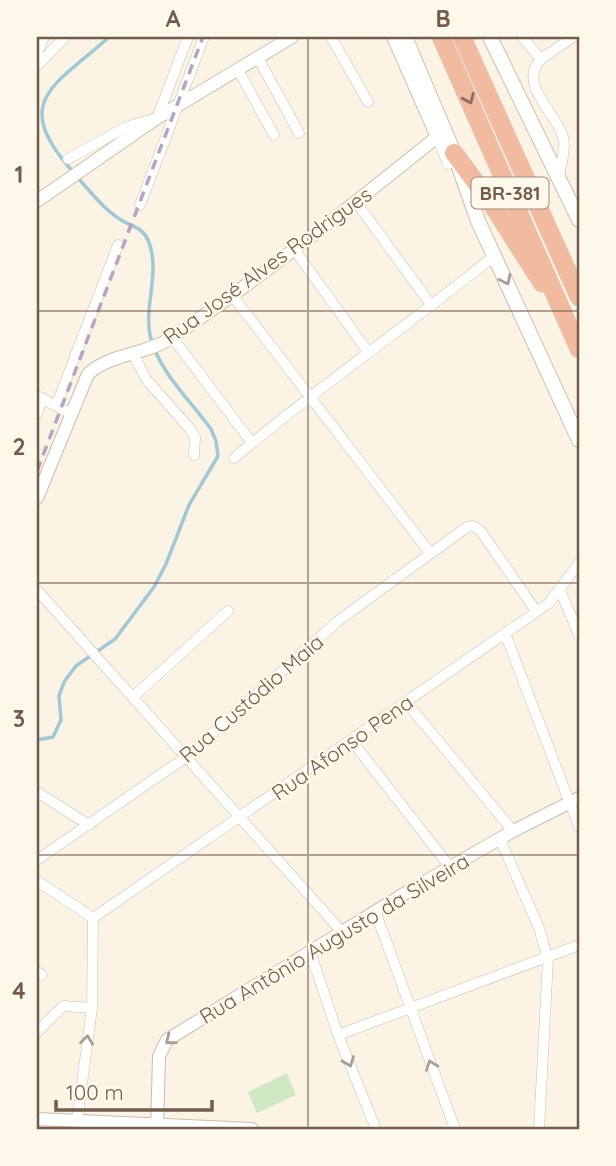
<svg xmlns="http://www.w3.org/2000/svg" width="616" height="1166" font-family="Quicksand,sans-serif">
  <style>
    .green { fill: #cfe7c3 }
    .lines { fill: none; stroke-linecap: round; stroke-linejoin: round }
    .stream { stroke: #a1c8d4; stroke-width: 3.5 }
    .minor-casing { stroke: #ccbcab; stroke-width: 11 }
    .tertiary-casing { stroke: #ccbcab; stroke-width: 14 }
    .secondary-casing { stroke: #cebda9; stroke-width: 16 }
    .motorway-casing { stroke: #dad5d0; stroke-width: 19 }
    .minor { stroke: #fff; stroke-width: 10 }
    .tertiary { stroke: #fff; stroke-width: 12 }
    .secondary { stroke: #fff; stroke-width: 14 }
    .motorway { stroke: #f2ba9e; stroke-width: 18 }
    .rail { stroke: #b7a3c3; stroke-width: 3.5; stroke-dasharray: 10 7; stroke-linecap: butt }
    .oneway { stroke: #8c6f5c }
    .oneway2 { stroke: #aa9d93 }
    .grid { fill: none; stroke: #725c4b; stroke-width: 2; stroke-opacity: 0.55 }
    .labels { text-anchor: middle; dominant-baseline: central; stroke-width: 5; stroke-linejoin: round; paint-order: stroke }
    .shield { fill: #fef8ea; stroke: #9c8b7b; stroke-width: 2 }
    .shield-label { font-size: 19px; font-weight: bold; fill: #725c4b }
    .street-label { font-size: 21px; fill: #725c4b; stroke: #fef8ea }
    .neatline { fill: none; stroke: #725c4b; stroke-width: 2.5 }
    .grid-label { font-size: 23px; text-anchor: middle; font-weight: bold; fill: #725c4b }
  </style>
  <rect width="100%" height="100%" fill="#fbf4e4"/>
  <!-- green -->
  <path class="green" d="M287 1073 296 1095 257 1113 248 1092Z"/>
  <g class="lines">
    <!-- stream -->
    <path class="stream" d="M72 171C10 100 55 86 109 37
      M37 740 53 737 61 720 59 696 64 682 76 666 115 639 154 587 166 564 189 505 218 456 216 441 211 429C190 400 158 371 150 335 144 304 161 271 148 240 143 228 133 227 123 221 105 211 91 192 77 177"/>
    <defs>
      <path id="minor" d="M331 37 368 102
        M522 37 541 59C517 84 556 112 563 137 566 149 561 164 559 176
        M37 53 44 37
        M258 58 299 133
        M541 59 573 37
        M37 66 65 37
        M238 70 274 135
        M437 137 448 164
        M68 159 126 127 157 118 188 37
        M356 202 432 306
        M140 205 204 37
        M294 249 368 352
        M232 295 430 553
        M172 337 252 443
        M133 353 146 379 190 429 195 437 194 455
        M37 396 72 414
        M56 406 118 245
        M37 414 42 398
        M234 458C318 387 409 325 494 256
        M37 590 342 932
        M560 590 579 635
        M505 633 579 827
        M133 697 228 611
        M406 702 513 831
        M351 740 450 867
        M37 792 89 825
        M500 839 539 928 548 959 539 1129
        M37 860 186 757 338 621 467 527 473 526 480 530 536 611
        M37 881 93 918
        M375 911 455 1129
        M93 918 549 603 579 563
        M310 951 338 1035 376 1129
        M37 972 42 975
        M37 1032 63 1006 92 1008
        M338 1035 579 945
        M77 1121 92 1008 93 918"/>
      <path id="tertiary" d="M37 201 157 118 292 37
        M37 498 88 374C111 353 146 355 171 338 263 276 350 207 437 137L393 37
        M37 1119 252 1129
        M157 1129 159 1056 167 1040 407 892 513 831 579 798"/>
      <path id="secondary" d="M405 37 454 153 478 221 579 440
        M490 37 579 220"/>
      <path id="motorway" d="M441 37 579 349
        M462 37 579 297
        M454 153 491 203 542 283"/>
    </defs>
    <!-- minor casing -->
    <use href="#minor" class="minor-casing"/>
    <!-- tertiary casing -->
    <use href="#tertiary" class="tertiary-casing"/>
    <!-- secondary casing -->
    <use href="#secondary" class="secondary-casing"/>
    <!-- motorway casing -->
    <use href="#motorway" class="motorway-casing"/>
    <!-- minor -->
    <use href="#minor" class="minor"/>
    <!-- tertiary -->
    <use href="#tertiary" class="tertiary"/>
    <!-- secondary -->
    <use href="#secondary" class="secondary"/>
    <!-- motorway -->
    <use href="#motorway" class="motorway"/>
    <!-- rail -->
    <path class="rail" d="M37 471 203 37"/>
  </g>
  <!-- one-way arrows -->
  <defs><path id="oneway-chevron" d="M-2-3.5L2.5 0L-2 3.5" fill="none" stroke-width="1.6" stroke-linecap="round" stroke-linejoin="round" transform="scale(1.75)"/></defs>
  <use class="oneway" href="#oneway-chevron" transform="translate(469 99) rotate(66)"/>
  <g class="oneway2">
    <use href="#oneway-chevron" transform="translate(506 280) rotate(64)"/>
    <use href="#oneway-chevron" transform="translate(87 1040) rotate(-83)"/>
    <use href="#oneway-chevron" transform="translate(170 1040) rotate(141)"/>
    <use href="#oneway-chevron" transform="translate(349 1062) rotate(68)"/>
    <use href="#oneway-chevron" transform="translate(431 1065) rotate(-110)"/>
  </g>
  <!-- grid -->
  <path class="grid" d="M308 37V1129M37 311H579M37 583H579M37 855H579"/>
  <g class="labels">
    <!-- shield labels -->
    <rect class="shield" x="471.5" y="177.5" width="77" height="31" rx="5"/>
    <g class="shield-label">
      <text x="510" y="193">BR-381</text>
    </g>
    <!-- street labels -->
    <g class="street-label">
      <text transform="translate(267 265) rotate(-36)">Rua José Alves Rodrigues</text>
      <text transform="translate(251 698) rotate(-41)">Rua Custódio Maia</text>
      <text transform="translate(342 747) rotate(-35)">Rua Afonso Pena</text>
      <text transform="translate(334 938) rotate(-31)">Rua Antônio Augusto da Silveira</text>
    </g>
  </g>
  <!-- border -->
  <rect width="616" height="1166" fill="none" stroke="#fef8ea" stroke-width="77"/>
  <!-- scale -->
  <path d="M56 1100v10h156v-10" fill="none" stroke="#725c4b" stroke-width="3.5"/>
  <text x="66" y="1100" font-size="21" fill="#725c4b" stroke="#fef8ea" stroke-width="5" paint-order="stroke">100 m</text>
  <rect x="38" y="38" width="540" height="1090" class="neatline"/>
  <g class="grid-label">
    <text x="173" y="27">A</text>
    <text x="443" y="27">B</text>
    <text x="19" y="183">1</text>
    <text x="19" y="455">2</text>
    <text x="19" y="727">3</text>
    <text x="19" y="999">4</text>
  </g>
</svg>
